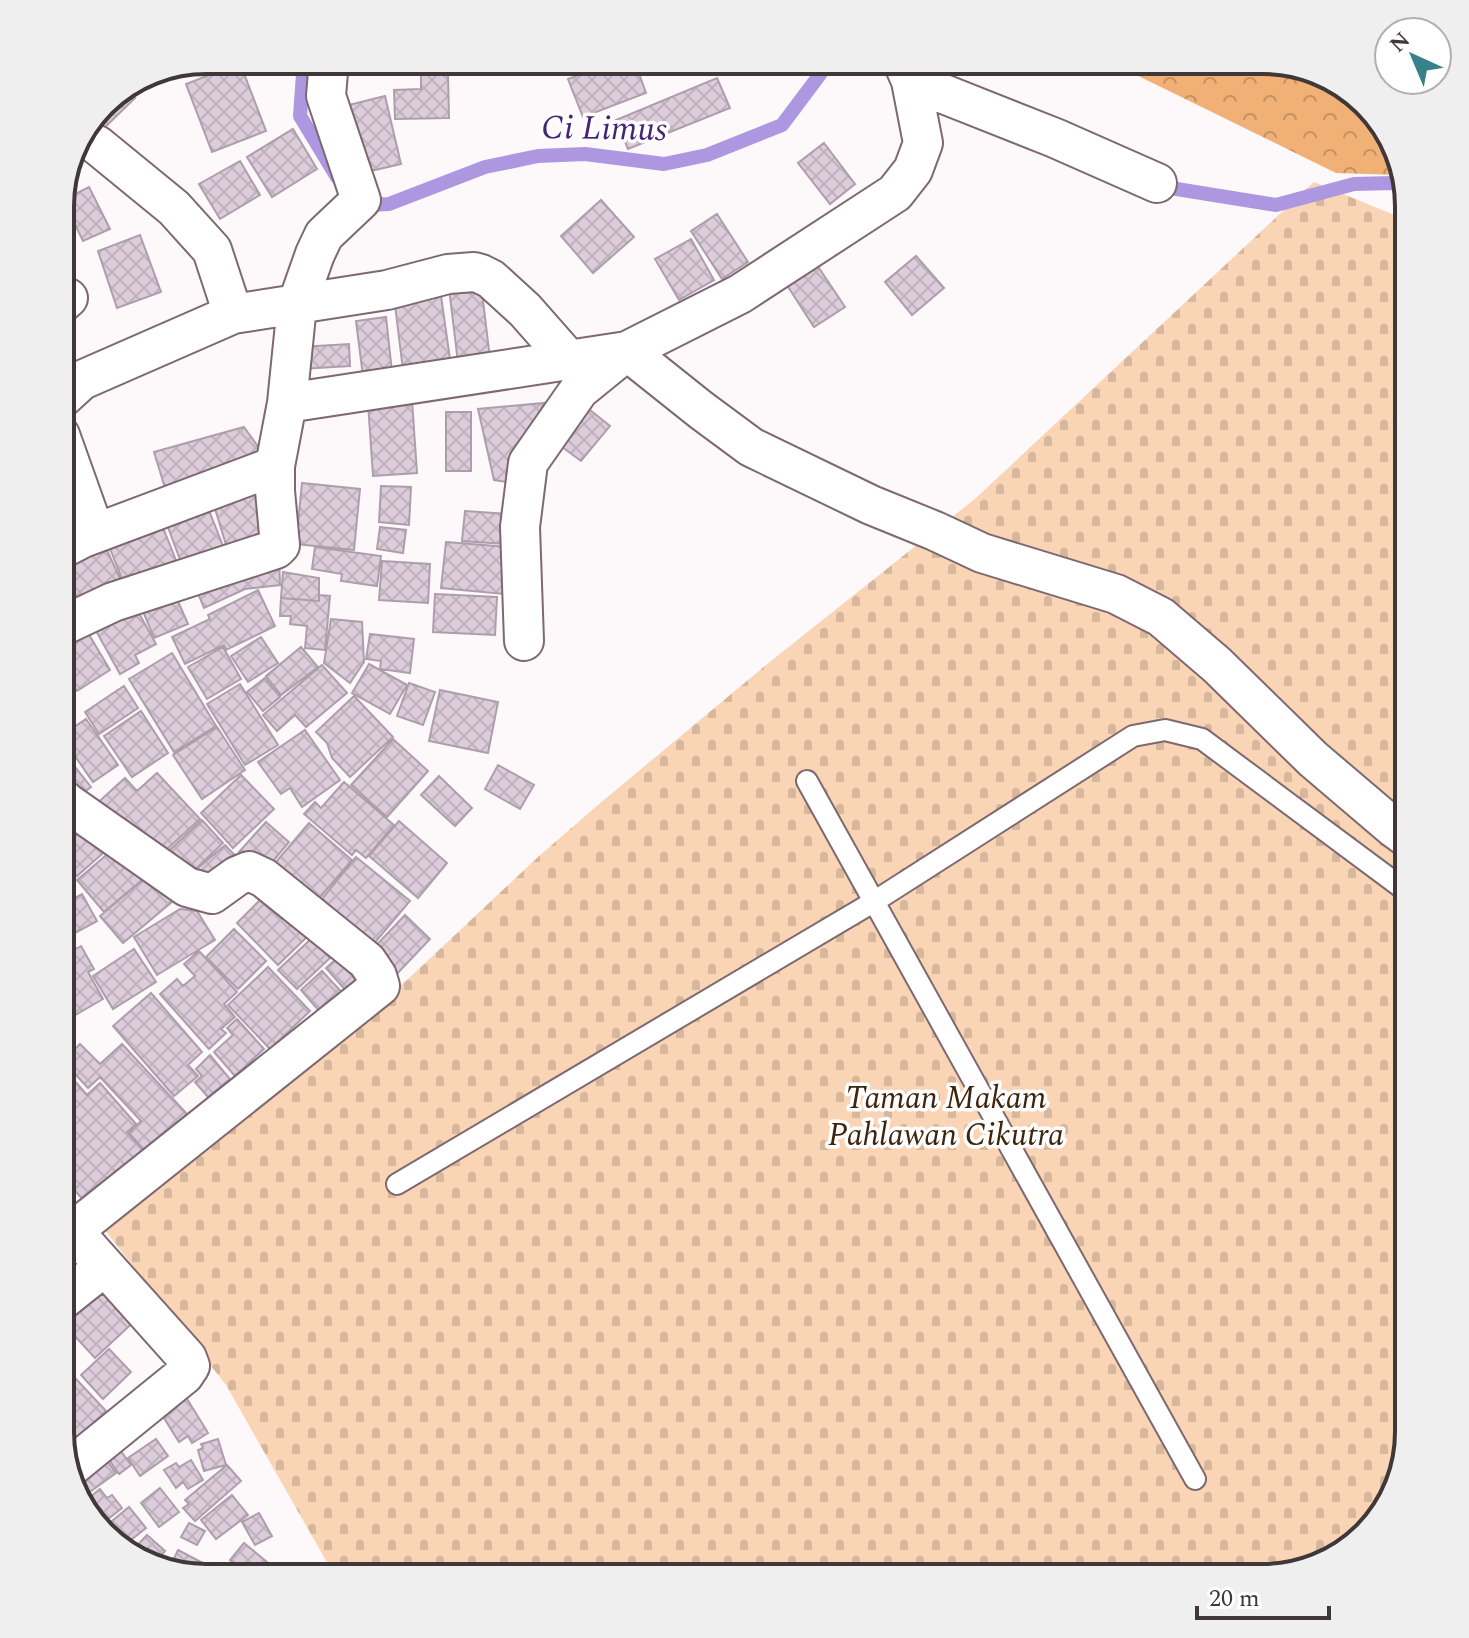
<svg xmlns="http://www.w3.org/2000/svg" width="1469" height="1638" font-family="Spectral,serif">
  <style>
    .forest { fill: url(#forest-crowns) }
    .cemetery { fill: url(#cemetery-stones) }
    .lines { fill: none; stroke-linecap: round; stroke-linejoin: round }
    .stream { stroke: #ae97e1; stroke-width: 14 }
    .building { fill: url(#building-cross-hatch); stroke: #ae9eac; stroke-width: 2 }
    .service-casing { stroke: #7d696f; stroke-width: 24 }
    .minor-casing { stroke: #7d696f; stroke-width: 42 }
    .service { stroke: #fff; stroke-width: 20 }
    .minor { stroke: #fff; stroke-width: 38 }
    .labels { text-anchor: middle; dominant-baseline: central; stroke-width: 7; stroke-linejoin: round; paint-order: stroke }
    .park-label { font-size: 32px; font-style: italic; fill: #3f250c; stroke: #fff }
    .water-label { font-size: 34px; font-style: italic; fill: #462378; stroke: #fff }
    .rim { fill: none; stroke: #403739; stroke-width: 4 }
  </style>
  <defs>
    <pattern id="forest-crowns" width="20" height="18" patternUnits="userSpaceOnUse" patternTransform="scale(2)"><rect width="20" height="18" fill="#f1b076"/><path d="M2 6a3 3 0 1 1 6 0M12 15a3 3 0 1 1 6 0" fill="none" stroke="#c59062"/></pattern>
    <pattern id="cemetery-stones" width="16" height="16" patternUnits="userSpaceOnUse" patternTransform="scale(2)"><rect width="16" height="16" fill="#f9d4b5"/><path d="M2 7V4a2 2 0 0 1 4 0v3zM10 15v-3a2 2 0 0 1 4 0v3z" fill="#d6b79c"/></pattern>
    <pattern id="building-cross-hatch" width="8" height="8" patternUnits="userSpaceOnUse" patternTransform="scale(2)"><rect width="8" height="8" fill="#ddcddc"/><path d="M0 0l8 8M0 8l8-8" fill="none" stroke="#bfb1be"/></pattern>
  </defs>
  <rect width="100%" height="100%" fill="#fdf8fa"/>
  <!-- forest -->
  <path class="forest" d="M1112 60H1272L1328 75 1379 117 1398 175 1336 173 1116 65Z"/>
  <!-- cemetery -->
  <path class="cemetery" d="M1314 182 1409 221V1432L1394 1497 1352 1548 1263 1578H336L226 1385 104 1229 407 980 538 857 598 805 766 665 976 498Z"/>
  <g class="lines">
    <!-- stream -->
    <path class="stream" d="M304 60 300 116 337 177
      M1158 186 1276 205 1354 184 1394 183 1402 185
      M362 202 367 205 389 204 485 167 538 156 585 154 664 164 707 155 782 125 827 65 838 60"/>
  </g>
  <!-- building -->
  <path class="building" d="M387 60H413V71L386 70Z
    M560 60H594L564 71Z
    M618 60H634L646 93 583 117 568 79Z
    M240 63 266 131 212 152 186 84Z
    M421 75H448L449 118 395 119 394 90 421 89Z
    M717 78 730 108 628 149 616 120Z
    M127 90 135 98 101 131 91 121 109 97Z
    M385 96 401 164 362 173 345 106Z
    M293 129 317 169 272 197 247 157Z
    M824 143 855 184 830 204 798 163Z
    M240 161 260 195 220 219 199 184Z
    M89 187 110 229 83 241 63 200Z
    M601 200 634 237 593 273 561 236Z
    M717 214 748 262 722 279 691 231Z
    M140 235 161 292 117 308 98 251Z
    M691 239 714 280 679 300 655 259Z
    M916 256 944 288 912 315 885 282Z
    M815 262 845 307 814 327 785 282Z
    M481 284 491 367 459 371 449 288Z
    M440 289 452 373 404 378 394 297Z
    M386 317 393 381 364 384 356 321Z
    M349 344 350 366 301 369 300 347Z
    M412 400 417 473 373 476 368 403Z
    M580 402 610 426 581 461 558 444Z
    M544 403 507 482 494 480 478 409Z
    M1409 408V438L1394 422Z
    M446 412H471V471H446Z
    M244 427 267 459 165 488 154 452Z
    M302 483 360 489 354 550 296 544Z
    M381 486 411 487 409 525 379 522Z
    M259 487 277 543 230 558 213 502Z
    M206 503 227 556 185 573 165 519Z
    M465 511 508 514 505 544 462 541Z
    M158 515 181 573 128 594 105 536Z
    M380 527 406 530 403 553 377 549Z
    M101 537 127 594 80 616 60 572V555Z
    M446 542 508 547 504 594 441 588Z
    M315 547 381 556 377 586 341 581 342 574 312 569Z
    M279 552 280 585 245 589 204 608 192 579Z
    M382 561 430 564 428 603 379 600Z
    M283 572 319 578V601L281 598Z
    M60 579 77 615 60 623Z
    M258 590 275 626 226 650 224 645 185 664 172 637 210 619 208 615Z
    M435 594 497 597 495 635 433 632Z
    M319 595 330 596 325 650 305 648 307 626 290 624 291 616H280L281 598 319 601Z
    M130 597 156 644 135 655 139 663 120 674 90 620Z
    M138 599H177L188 624 154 638Z
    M331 619 362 622 364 662 350 683 324 663Z
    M60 630 88 633 110 670 77 691 60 665Z
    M370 634 414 639 410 673 380 669 381 661 366 659Z
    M261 637 278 663 248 682 231 656Z
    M223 647 241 679 207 699 188 667Z
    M301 647 318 667 281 695 266 676Z
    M172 653 216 726 174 752 129 679Z
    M369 664 407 685 390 714 352 693Z
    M322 665 347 693 306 727 295 715 277 731 263 715Z
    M60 675 75 697 60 707Z
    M265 678 280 697 263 711 247 692Z
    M409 683 435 692 423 725 397 716Z
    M240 684 278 745 245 765 207 704Z
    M124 686 138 708 99 734 85 712Z
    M440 690 498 702 488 753 429 741Z
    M354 696 393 737 350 777 332 758 327 743 316 732Z
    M141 711 168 753 132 777 104 736Z
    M86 719 118 765 93 782 61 736Z
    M217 727 245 770 202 799 173 755Z
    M305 730 340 780 302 807 290 788 281 794 258 762Z
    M393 739 428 771 387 817 351 785Z
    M60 748 91 787 68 804 60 793Z
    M498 765 534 785 520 809 485 789Z
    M157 773 200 819 155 860 92 808 125 778 137 791Z
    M241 775 274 809 233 848 201 813Z
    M439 776 472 808 455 826 421 795Z
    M344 782 394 825 366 858 356 850 352 855 304 814 315 802 321 808Z
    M81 815 110 847 77 876 60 858V834Z
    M202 820 223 843 185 879 159 860Z
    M399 821 447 863 418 898 369 856Z
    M266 822 289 842 263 873 239 852Z
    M309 823 352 860 309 910 266 874Z
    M118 845 147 869 138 876 142 880 104 912 77 880Z
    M225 845 243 864 211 892 193 872Z
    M356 857 410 901 366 953 313 910Z
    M60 867 75 886 60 898Z
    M158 867 172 884 173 901 123 943 100 916Z
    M271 889 313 931 278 965 237 923Z
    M82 894 97 921 60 941V906Z
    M180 909 197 911 215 940 157 975 134 937Z
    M405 915 430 939 392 979 367 955Z
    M234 929 266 961 238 989 206 957Z
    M312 938 330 958 297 989 278 970Z
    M81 946 94 969 88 972 103 999 65 1021 60 1012V958Z
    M134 949 156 982 113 1009 93 976Z
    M199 951 237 992 224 1004 235 1017 221 1029 226 1033 209 1049 160 994 177 979 183 986 195 976 184 964Z
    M344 952 373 984 355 1001 326 968Z
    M268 967 310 1011 270 1049 228 1005Z
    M322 971 348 999 326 1019 301 990Z
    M151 993 202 1052 188 1065 198 1076 174 1096 113 1026Z
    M237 1019 264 1049 235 1076 214 1052 233 1035 227 1028Z
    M80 1044 100 1064 122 1044 187 1114 146 1152 129 1133 141 1121 100 1077 88 1088 63 1061Z
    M210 1055 230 1079 208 1097 195 1082 202 1076 196 1069Z
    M60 1064 87 1095 100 1083 136 1124 127 1132 144 1151 86 1203 60 1174Z
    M60 1251 74 1264 60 1277Z
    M105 1273 142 1314 95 1358 60 1320Z
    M109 1349 131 1372 103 1399 81 1375Z
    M61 1363 106 1411 66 1449 60 1432Z
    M181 1389 208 1433 192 1443 188 1436 179 1442 156 1405Z
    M156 1439 168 1456 140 1476 128 1458Z
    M218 1439 226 1465 204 1471 198 1450 203 1448 201 1444Z
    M115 1443 131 1465 119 1474 103 1451Z
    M97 1448 116 1473 83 1497 72 1468Z
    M191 1460 203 1480 188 1489 183 1482 176 1488 164 1470 176 1463 179 1467Z
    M227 1465 241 1481 195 1521 183 1508 189 1504 185 1500Z
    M160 1488 179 1512 159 1527 141 1503Z
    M100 1489 107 1498 112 1495 122 1508 98 1527 90 1521 84 1502Z
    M232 1495 248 1515 216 1539 201 1520Z
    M129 1507 146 1528 122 1547 101 1530Z
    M259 1513 272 1536 255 1545 242 1522Z
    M189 1523 205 1531 197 1545 181 1537Z
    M147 1535 165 1551 155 1564 135 1548Z
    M244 1543 278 1571 272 1578H252L230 1560Z
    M178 1550 212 1568 206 1578 169 1569Z
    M221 1563 247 1578H212Z
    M289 1564 296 1578H275Z"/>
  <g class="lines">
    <defs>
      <path id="service" d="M807 781 1195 1479
        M397 1184 875 901 1133 736 1165 730 1202 739 1409 893"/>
      <path id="minor" d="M911 81 1055 138 1157 183
        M97 145 174 208 212 250 233 314 387 290 448 274 474 272 481 274 491 279 525 310 569 360
        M60 305 68 298
        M60 400 82 380 233 314
        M287 403 627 351 701 410 751 447 871 505 935 531 982 553 1116 594 1161 617 1217 665 1313 759 1394 828 1409 839
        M60 435 95 533
        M60 550 83 538 275 466
        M60 627 113 602 276 549 280 545 275 491V466L287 403 297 305 315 254 324 235 361 200 326 96 329 60
        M524 641 520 527 528 463 579 390 627 351 740 294 895 193 913 170 923 143 911 81 902 60
        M60 796 66 802 187 887 212 894 237 876 249 871 264 878 367 961 377 976 380 986 73 1231
        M60 1216 187 1358 190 1366 184 1375 72 1466
        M60 1302 104 1267"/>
    </defs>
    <!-- service casing -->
    <use href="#service" class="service-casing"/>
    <!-- minor casing -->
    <use href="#minor" class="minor-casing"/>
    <!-- service -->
    <use href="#service" class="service"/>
    <!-- minor -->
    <use href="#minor" class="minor"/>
  </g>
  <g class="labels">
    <!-- park labels -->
    <g class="park-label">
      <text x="946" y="1098">Taman Makam<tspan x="946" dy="37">Pahlawan Cikutra</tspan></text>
    </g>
    <!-- water labels -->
    <g class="water-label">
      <text transform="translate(604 129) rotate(1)">Ci Limus</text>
    </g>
  </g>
  <!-- crop -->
  <path d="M0 0H1469V1638H0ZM206 74H1263A132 132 0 0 1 1395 206V1432A132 132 0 0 1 1263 1564H206A132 132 0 0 1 74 1432V206A132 132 0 0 1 206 74Z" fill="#f0efef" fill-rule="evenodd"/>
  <path class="rim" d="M206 74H1263A132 132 0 0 1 1395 206V1432A132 132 0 0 1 1263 1564H206A132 132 0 0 1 74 1432V206A132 132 0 0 1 206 74Z"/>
  <!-- north arrow -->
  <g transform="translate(1413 56) rotate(316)"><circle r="38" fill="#ffffff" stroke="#b3afb0" stroke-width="2"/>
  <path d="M0-6L14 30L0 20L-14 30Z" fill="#398188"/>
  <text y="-12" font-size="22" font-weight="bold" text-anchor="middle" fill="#403739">N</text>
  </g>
  <!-- scale -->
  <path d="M1197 1606v12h132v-12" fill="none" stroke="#403739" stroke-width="4"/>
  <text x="1209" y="1606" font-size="24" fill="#403739" stroke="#ffffff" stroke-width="6" paint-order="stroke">20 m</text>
</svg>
